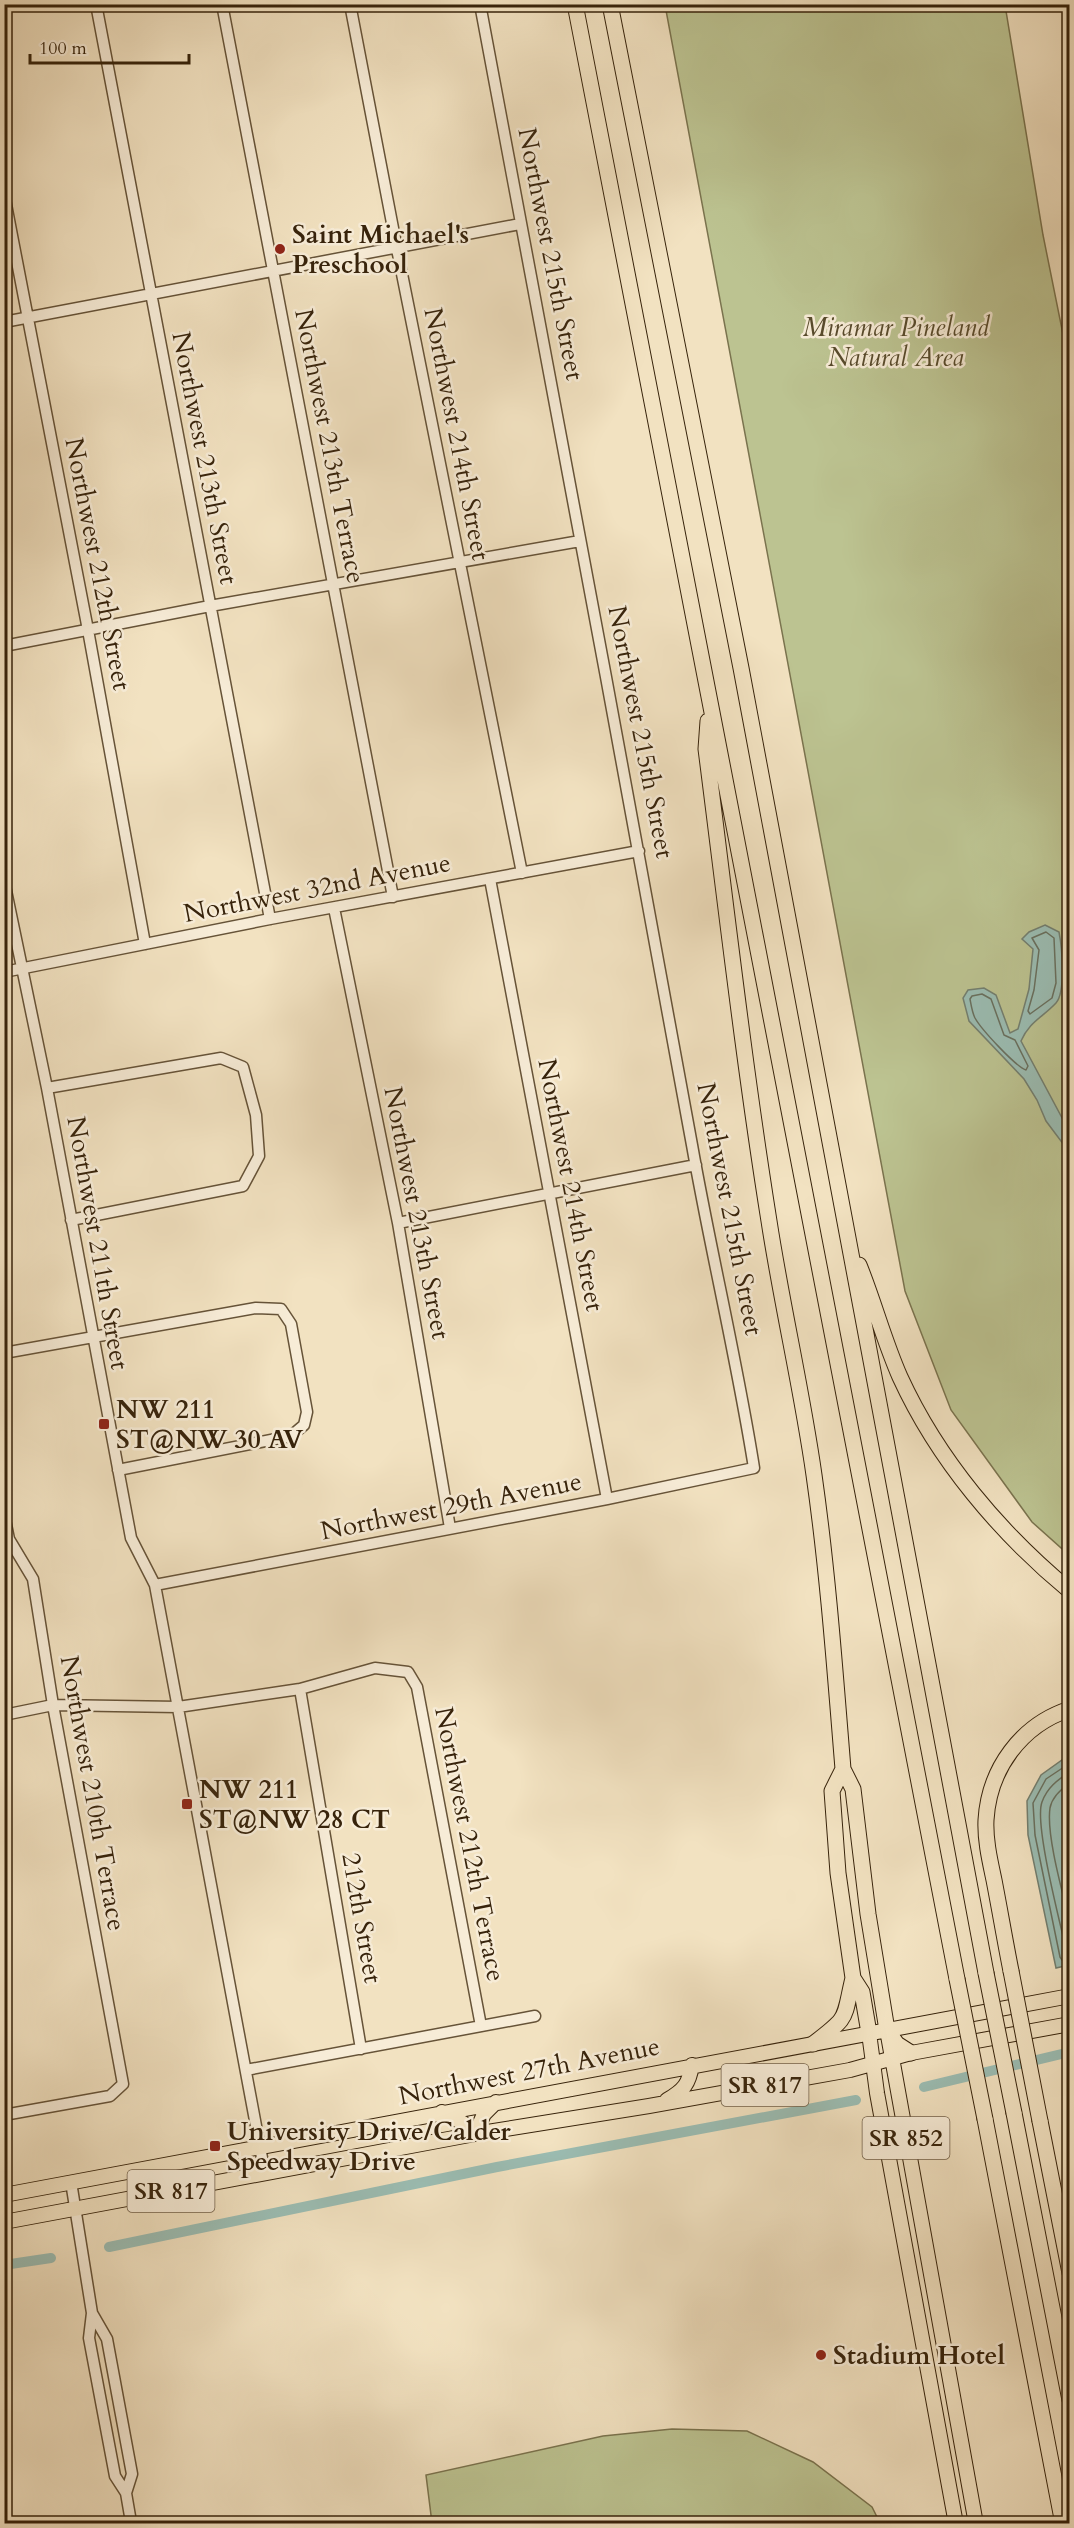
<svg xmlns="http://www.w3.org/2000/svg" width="1074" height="2528" font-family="Cardo,serif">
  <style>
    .green { fill: #bcc391; stroke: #7a734e; stroke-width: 1.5 }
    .water { fill: #9bbdb3; stroke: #737f70; stroke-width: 1.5 }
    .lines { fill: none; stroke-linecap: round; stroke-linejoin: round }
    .shore { stroke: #69705f; stroke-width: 1.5 }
    .canal { stroke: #9bbdb3; stroke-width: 10 }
    .minor-casing { stroke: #665338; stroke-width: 13 }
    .major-casing { stroke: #37230b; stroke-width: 16 }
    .highway-casing { stroke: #37230b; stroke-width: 17 }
    .minor { stroke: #f7ecd7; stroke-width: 10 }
    .major { stroke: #f2e2c1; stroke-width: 14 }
    .highway { stroke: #f2e2c1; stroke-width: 15 }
    .highway-bridge-casing { stroke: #37230b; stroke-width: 17; stroke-linecap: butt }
    .highway-bridge { stroke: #f2e2c1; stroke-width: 15 }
    .poi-dot { fill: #8f2418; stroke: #f7ecd7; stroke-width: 2 }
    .labels { text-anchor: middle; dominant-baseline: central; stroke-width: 5; stroke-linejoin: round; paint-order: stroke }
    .shield { fill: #f7ecd7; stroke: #715f48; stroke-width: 1.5 }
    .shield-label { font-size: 24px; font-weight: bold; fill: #37230b }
    .poi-label { font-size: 26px; font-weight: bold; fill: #37230b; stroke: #f7ecd7; text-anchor: start }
    .street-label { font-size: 26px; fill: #37230b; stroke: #f7ecd7 }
    .park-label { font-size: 26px; font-style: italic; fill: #584b2c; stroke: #f7ecd7 }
  </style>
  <rect width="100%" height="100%" fill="#f2e2c1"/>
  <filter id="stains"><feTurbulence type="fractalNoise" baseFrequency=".00333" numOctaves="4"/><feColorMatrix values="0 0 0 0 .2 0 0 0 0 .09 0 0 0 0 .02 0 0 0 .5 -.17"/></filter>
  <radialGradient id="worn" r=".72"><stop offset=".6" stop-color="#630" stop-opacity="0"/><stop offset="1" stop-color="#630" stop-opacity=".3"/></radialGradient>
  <!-- green -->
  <path class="green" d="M665 5H1005L1043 235 1070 369 1069 1555 1032 1522 951 1410 905 1291Z
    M672 2429 747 2431 813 2462 872 2507 880 2523H432L426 2475 603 2436Z"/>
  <!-- water -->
  <path class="water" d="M1045 925 1059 932C1062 947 1066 992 1056 1003 1043 1017 1029 1022 1021 1041L1069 1131V1286L1065 1273 1067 1159 1064 1145 1046 1121 1037 1100 1024 1079 969 1021 963 998 968 990 984 988 996 995 1010 1033 1018 1029 1029 989 1033 949 1022 939 1029 932Z
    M1069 1755V1965L1056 1968 1028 1835 1027 1801 1041 1775Z"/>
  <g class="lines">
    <!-- shore -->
    <path class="shore" d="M1046 932 1054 938 1056 983 1052 998 1030 1014 1028 1011 1034 990 1039 950 1032 938Z
      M982 994 991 999 1004 1035 1015 1040 1028 1066 1026 1070C1015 1066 981 1029 975 1018 972 1012 971 1004 970 999L972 996Z
      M1070 1763 1046 1779 1033 1803 1035 1835 1060 1957 1062 1960 1070 1959
      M1070 1772C1057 1780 1047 1788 1042 1802 1034 1823 1060 1922 1066 1949L1070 1952
      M1070 1783C1061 1789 1052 1797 1050 1808 1046 1835 1063 1894 1070 1923"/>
    <!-- canal -->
    <path class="canal" d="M924 2087 1070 2052
      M109 2247 497 2167 856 2100
      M4 2265 51 2258"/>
    <defs>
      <path id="minor" d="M96 4 270 919
        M222 4 393 897
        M350 4 397 249 522 873
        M4 194 88 630 145 944
        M4 322 520 224
        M4 646 210 606 580 541
        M490 879 607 1499
        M4 881 47 1088 131 1538 155 1585 265 2174
        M334 908 398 1223 450 1528
        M4 972 270 919 639 851
        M47 1088 221 1058 243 1067 256 1115 259 1156 243 1186 71 1220
        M398 1223 696 1165
        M4 1353 256 1308 281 1309 291 1324 307 1412 304 1425 291 1436 118 1470
        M4 1515 9 1539 33 1579 53 1705 123 2084 110 2096 4 2115
        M155 1585 607 1499 754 1468C737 1360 711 1253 692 1145 624 764 550 385 480 4
        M300 1689 361 2049
        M4 1715 53 1705 178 1707 300 1689 375 1668 408 1672 417 1687 481 2026
        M246 2070 535 2016
        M4 2102 7 2115
        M71 2182 92 2313 89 2338 115 2476 126 2493 131 2522
        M92 2313 107 2339 132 2474 126 2493"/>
      <path id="major" d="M887 2030 976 2524
        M869 2033 877 2093 956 2524
        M667 2100C684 2090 689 2084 692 2065
        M442 2112 463 2123 475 2134
        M475 2134 484 2114 496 2102
        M4 2195 1070 1996
        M4 2222 475 2134 649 2106 850 2070 911 2053 1070 2024"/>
      <path id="highway" d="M575 4 957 1979
        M610 4 741 668 986 1973
        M708 721 706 749C726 906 744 1064 769 1221 782 1306 802 1390 814 1475 828 1573 835 1671 843 1769L853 1789 868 1914 887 2030 897 2044 911 2053
        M859 1265C874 1302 884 1341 900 1377 938 1460 1000 1533 1070 1591
        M843 1769 832 1791 838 1873 853 1978 862 1992 869 2033
        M1011 1971C1005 1941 1000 1911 994 1880 990 1861 985 1840 986 1820 989 1769 1021 1725 1070 1709
        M813 2044C850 2016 843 2020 853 1978
        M1014 2113 1070 2400
        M985 2119 1063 2524
        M1040 2121 1070 2273"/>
    </defs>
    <!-- minor casing -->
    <use href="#minor" class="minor-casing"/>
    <!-- major casing -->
    <use href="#major" class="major-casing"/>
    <!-- highway casing -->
    <use href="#highway" class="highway-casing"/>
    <!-- minor -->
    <use href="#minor" class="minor"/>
    <!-- major -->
    <use href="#major" class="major"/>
    <!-- highway -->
    <use href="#highway" class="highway"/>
    <defs>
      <path id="highway-bridge" d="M1011 1971 1040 2121
        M986 1973 1014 2113
        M957 1979 985 2119"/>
    </defs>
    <!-- highway-bridge casing -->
    <use href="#highway-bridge" class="highway-bridge-casing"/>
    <!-- highway-bridge -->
    <use href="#highway-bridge" class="highway-bridge"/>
  </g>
  <!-- markers -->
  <g class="poi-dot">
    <circle cx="280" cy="249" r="6"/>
    <rect x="98" y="1418" width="12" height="12" rx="3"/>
    <rect x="181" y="1798" width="12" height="12" rx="3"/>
    <rect x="209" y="2140" width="12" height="12" rx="3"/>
    <circle cx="821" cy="2355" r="6"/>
  </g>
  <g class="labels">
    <!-- shield labels -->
    <g class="shield">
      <rect x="721.5" y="2064" width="87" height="42" rx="4.5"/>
      <rect x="862.5" y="2117" width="87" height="42" rx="4.5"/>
      <rect x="127.5" y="2170" width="87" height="42" rx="4.5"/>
    </g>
    <g class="shield-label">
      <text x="765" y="2085">SR 817</text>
      <text x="906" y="2138">SR 852</text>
      <text x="171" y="2191">SR 817</text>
    </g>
    <!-- poi labels -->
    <g class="poi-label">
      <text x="292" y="234">Saint Michael's<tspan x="292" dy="30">Preschool</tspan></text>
      <text x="116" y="1409">NW 211<tspan x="116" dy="30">ST@NW 30 AV</tspan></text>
      <text x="199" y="1789">NW 211<tspan x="199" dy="30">ST@NW 28 CT</tspan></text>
      <text x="227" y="2131">University Drive/Calder<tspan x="227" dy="30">Speedway Drive</tspan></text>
      <text x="833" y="2355">Stadium Hotel</text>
    </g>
    <!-- street labels -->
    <g class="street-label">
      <text transform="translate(551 254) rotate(79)">Northwest 215th Street</text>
      <text transform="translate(457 434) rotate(79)">Northwest 214th Street</text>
      <text transform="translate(330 446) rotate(79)">Northwest 213th Terrace</text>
      <text transform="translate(205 458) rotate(79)">Northwest 213th Street</text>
      <text transform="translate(98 564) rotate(79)">Northwest 212th Street</text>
      <text transform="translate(641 732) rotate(79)">Northwest 215th Street</text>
      <text transform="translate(317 888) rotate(-11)">Northwest 32nd Avenue</text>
      <text transform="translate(571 1185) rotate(79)">Northwest 214th Street</text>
      <text transform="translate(730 1209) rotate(79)">Northwest 215th Street</text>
      <text transform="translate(417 1213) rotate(79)">Northwest 213th Street</text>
      <text transform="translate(98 1243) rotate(80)">Northwest 211th Street</text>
      <text transform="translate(451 1506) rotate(-11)">Northwest 29th Avenue</text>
      <text transform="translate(93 1793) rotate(80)">Northwest 210th Terrace</text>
      <text transform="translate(470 1844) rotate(79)">Northwest 212th Terrace</text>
      <text transform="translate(362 1918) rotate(80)">212th Street</text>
      <text transform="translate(529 2071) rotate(-11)">Northwest 27th Avenue</text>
    </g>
    <!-- park labels -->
    <g class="park-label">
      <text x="896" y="327">Miramar Pineland<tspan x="896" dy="30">Natural Area</tspan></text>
    </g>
  </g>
  <!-- margin -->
  <rect width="1074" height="2528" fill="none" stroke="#f2e2c1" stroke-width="24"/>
  <rect x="6" y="6" width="1062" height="2516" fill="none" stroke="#37230b" stroke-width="3"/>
  <rect x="12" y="12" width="1050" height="2504" fill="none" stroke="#37230b" stroke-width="1.5"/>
  <!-- scale -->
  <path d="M30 54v9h159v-9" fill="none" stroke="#37230b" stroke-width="3"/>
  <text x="39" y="54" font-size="18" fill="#37230b" stroke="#f7ecd7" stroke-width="4.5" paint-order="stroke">100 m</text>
  <rect width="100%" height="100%" filter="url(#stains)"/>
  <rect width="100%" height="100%" fill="url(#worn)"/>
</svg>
